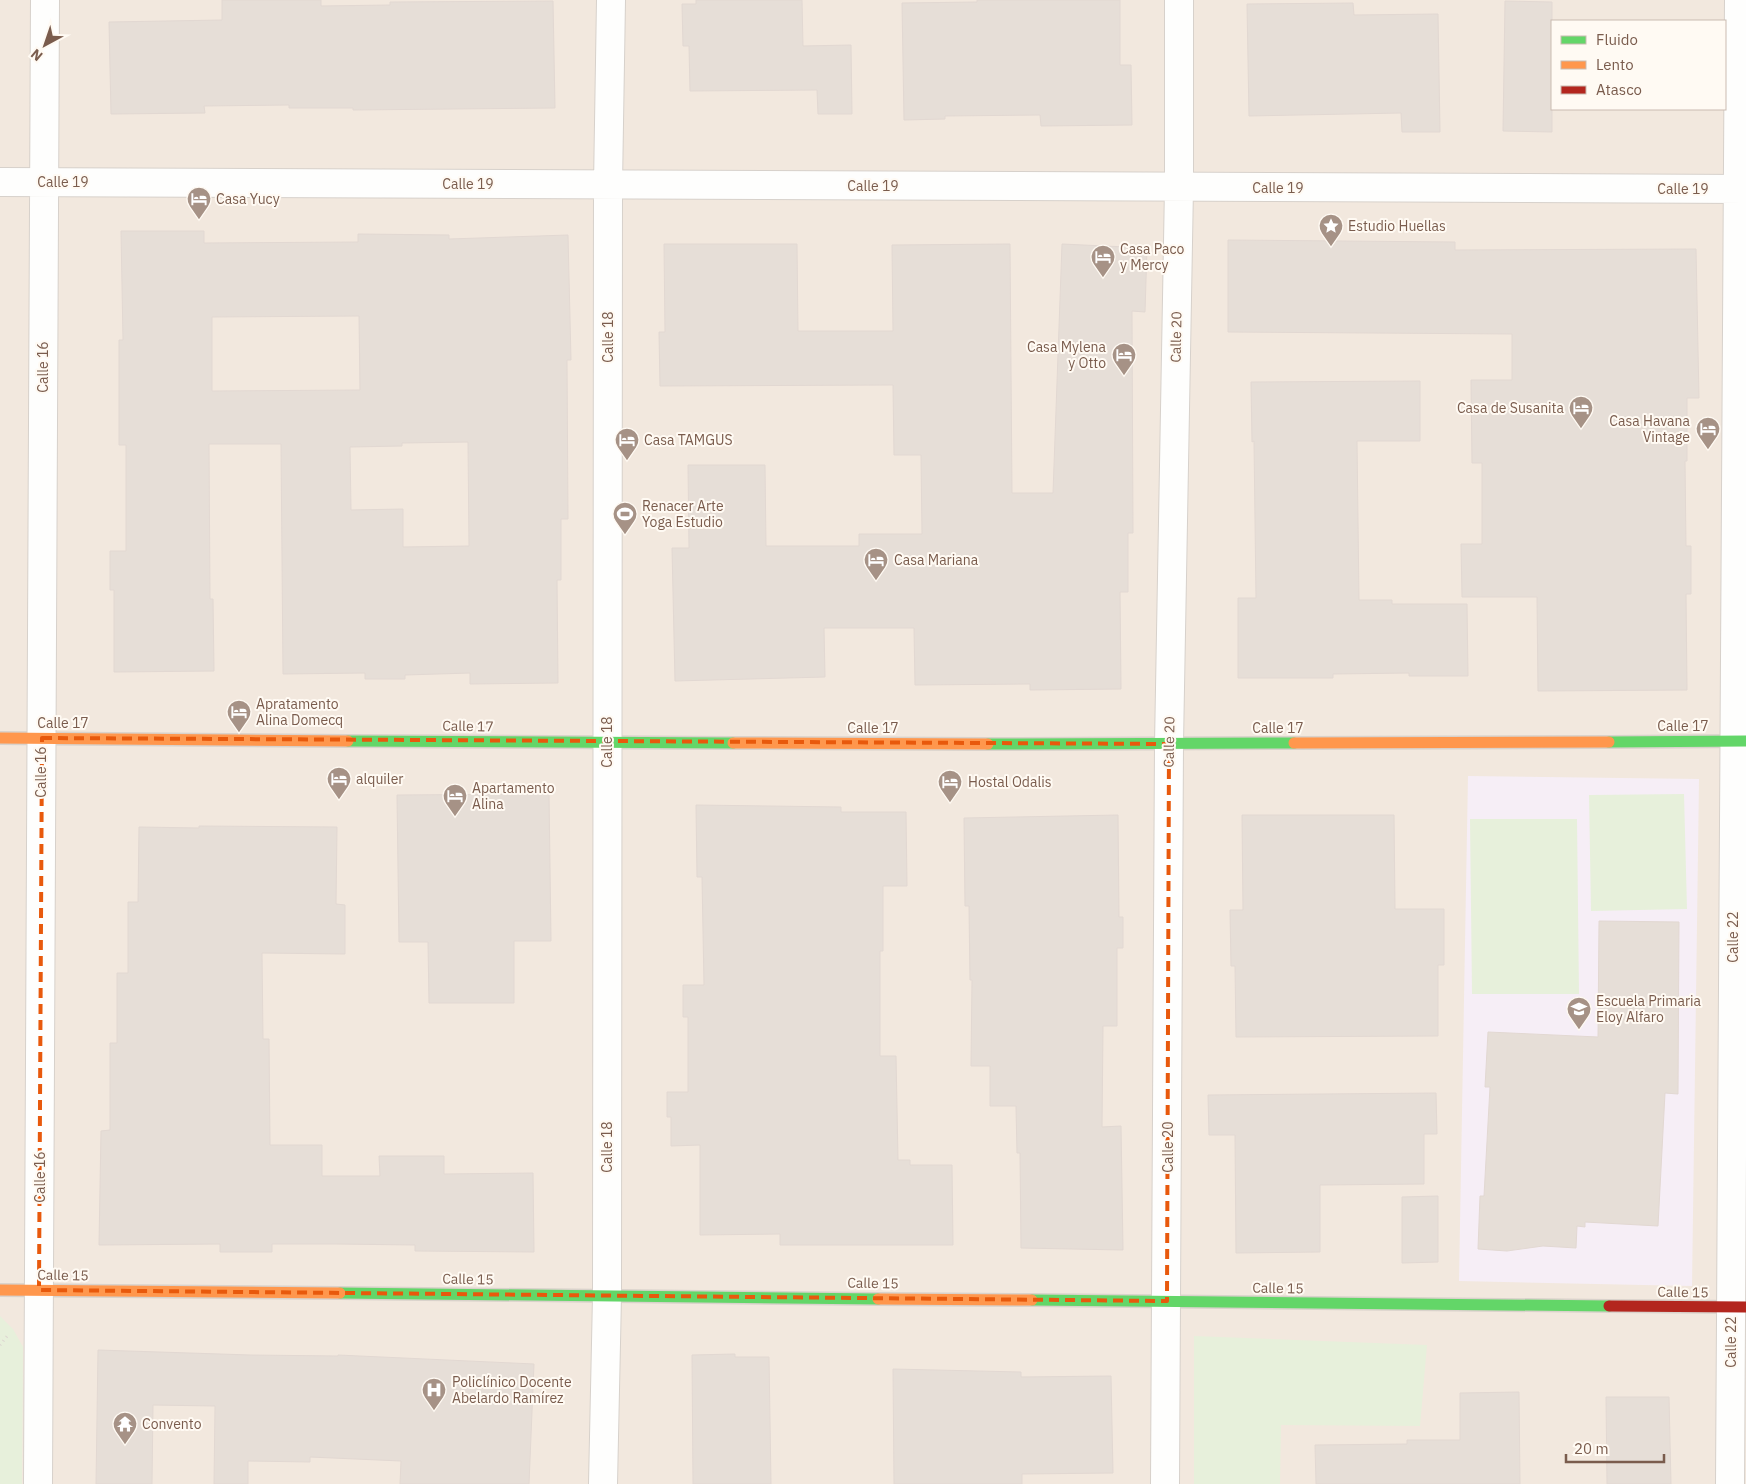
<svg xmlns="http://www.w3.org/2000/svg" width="1746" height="1484" font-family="'IBM Plex Sans',sans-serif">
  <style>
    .residential { fill: #f2e8de; fill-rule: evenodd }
    .education { fill: #f6eef6 }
    .green { fill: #e7f0db }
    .building { fill: #e6ded7; stroke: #e2d8d2; fill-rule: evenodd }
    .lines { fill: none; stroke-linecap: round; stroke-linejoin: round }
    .street-casing { stroke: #d7d1cb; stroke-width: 30 }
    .fast-casing { stroke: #d9d2cb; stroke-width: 14 }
    .slow-casing { stroke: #d9d2cb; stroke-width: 14 }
    .jam-casing { stroke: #d9d2cb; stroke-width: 14 }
    .path { stroke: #dcd5d0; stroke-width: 3; stroke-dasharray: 1 4; stroke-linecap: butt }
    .street { stroke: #fefefd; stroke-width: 28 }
    .fast { stroke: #63d668; stroke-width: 11 }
    .slow { stroke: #ff974d; stroke-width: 11 }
    .jam { stroke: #b3261e; stroke-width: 11 }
    .marked { fill: none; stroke: #e8590c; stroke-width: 4; stroke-dasharray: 10 6; stroke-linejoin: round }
    .labels { text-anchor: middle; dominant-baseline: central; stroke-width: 4; stroke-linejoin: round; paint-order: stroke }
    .street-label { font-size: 14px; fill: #7a5c4d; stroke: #fffaf3 }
    .poi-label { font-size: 14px; fill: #7a5c4d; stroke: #fffaf3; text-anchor: start }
  </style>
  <rect width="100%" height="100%" fill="#f9f5f0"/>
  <!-- residential -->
  <path class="residential" d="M0 0H1746V1484H0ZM1552 21H1725V109H1552Z"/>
  <!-- education -->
  <path class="education" d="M1468 776 1699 779 1692 1286 1459 1281Z"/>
  <!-- green -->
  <path class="green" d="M1684 794 1687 909 1591 911 1589 795Z
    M1470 819H1577L1579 994H1472Z
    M0 1316 13 1329 23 1347 22 1484H0Z
    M1194 1336 1427 1345 1420 1426 1281 1425 1280 1484H1194Z"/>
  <!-- building -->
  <path class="building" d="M222 0H321V6L390 5V2L553 1 555 108 353 110V108H289V105L204 106 205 113 111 114 109 22 222 20Z
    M696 0H802L803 46 851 45 852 114H818L817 90 690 91 689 46H683L682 4H696Z
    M977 0H1120V65H1131L1132 125 1041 126 1040 115 945 116V119L904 120 902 3 977 2Z
    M1505 1 1552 2V132L1503 131Z
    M1353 3 1354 15 1438 14 1440 132H1402L1401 113 1249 116 1247 4Z
    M121 231H204V243L358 242V234L449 235V239L568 235 571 360H567L568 519H561V580H557L558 683 470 684V673L405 675V679H365V673L283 674 281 444H209L210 599H213L214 671 114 672V590H110V551H126V445H119V340H123ZM359 316 360 390 212 391V317ZM468 442 469 546 403 547V509L351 510 350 447 402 446V443Z
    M1228 240 1455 242V250L1696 249 1699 398H1687V461H1685L1686 546H1691V594H1686L1687 690 1538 691 1537 597H1462L1461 544H1482V463H1472L1471 380H1512V334L1228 332Z
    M664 244H797L798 331H893L892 245 1010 244 1012 493H1053L1062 244 1147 248 1145 312 1132 311 1133 533H1128V592H1120L1121 689 1030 690V684L915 685 914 628H824L825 677 675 681 672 548H689L688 465H765L766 546H859V534H922L921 455H894L893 385 660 386 659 332H665Z
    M1420 381V441H1357L1359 600H1392V604H1467L1468 676H1409V673L1333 674V678H1238V598H1256L1254 441 1252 442 1251 382Z
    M549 794 551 941H514V1003H429L428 942H399L397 795Z
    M696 805 841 807V812H906L907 886H883V951H880V1056H896L898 1160H910V1165H952L953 1245H780V1234L700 1235V1145L671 1146V1117H667V1092H688V1017H683V985H704L702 877H697Z
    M1118 815 1119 917H1123V948H1117V1026H1103L1102 1127 1121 1126 1123 1250 1021 1248 1020 1153H1017L1016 1106H990V1066H971L972 980H970L969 906H965L964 818Z
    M1242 815H1394L1395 909H1444V965H1438V1036L1236 1037 1235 966H1231L1230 910H1243Z
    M199 826 337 827 336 904 345 905V954L262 953 263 1039H269L270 1145H322V1176H380L379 1156H444V1174L533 1173 534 1252 415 1251V1245L337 1244H272V1252H220V1244L99 1245 101 1131 110 1130V1043H117V973H128V902H138L139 827 199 828Z
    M1599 921 1679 922 1678 1094 1665 1093 1658 1226 1585 1222V1227L1577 1226 1576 1248 1543 1246 1507 1251 1478 1249 1480 1196H1484L1490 1087H1485L1488 1032 1598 1037Z
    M1436 1093 1437 1134H1424V1184L1320 1185V1252L1236 1253 1235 1135H1209L1208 1095Z
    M1438 1196V1262L1402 1263V1197Z
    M98 1350 250 1355 338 1356V1355L534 1364 529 1484H400L401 1461 310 1457V1462L248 1461V1484H214L215 1406 153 1405 152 1484H96Z
    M735 1354V1357H769L771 1484H693L692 1355Z
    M893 1369 1021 1372V1377L1111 1376 1113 1473 1022 1474V1484H894Z
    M1519 1392 1520 1484H1316L1315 1445 1407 1444V1440H1460V1393Z
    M1606 1397H1669L1671 1484H1607Z"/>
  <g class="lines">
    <defs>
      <path id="street" d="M0 182 1746 189
        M38 1484 45 0
        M603 1484 607 1296 608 185 611 0
        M1165 1484 1169 744 1179 187V0
        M1730 1484 1739 0"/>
      <path id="fast" d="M348 741 733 743
        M1609 742 1746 741
        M988 744 1294 743
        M340 1293 878 1299
        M1032 1300 1609 1306"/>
      <path id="slow" d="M0 738 348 741
        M733 743 988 744
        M1294 743 1609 742
        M0 1290 340 1293
        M878 1299 1032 1300"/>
      <path id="jam" d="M1609 1306 1746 1307"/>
    </defs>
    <!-- street casing -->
    <use href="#street" class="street-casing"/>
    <!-- fast casing -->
    <use href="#fast" class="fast-casing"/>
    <!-- slow casing -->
    <use href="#slow" class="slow-casing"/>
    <!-- jam casing -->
    <use href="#jam" class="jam-casing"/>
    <!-- path -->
    <path class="path" d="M0 1345 8 1335"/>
    <!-- street -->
    <use href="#street" class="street"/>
    <!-- fast -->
    <use href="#fast" class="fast"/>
    <!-- slow -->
    <use href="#slow" class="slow"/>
    <!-- jam -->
    <use href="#jam" class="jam"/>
  </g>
  <!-- marked area -->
  <path class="marked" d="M42 738 1169 744 1167 1301 39 1290Z"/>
  <!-- icons -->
  <defs>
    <symbol id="hotel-pin" viewBox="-11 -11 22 30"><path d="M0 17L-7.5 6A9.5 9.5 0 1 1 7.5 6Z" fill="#a69286" stroke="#fffaf3"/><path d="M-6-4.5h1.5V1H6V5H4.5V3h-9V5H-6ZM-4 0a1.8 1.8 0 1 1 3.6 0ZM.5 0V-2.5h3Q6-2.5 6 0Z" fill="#fff"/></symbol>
    <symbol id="sight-pin" viewBox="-11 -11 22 30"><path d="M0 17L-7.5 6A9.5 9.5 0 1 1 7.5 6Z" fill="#a69286" stroke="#fffaf3"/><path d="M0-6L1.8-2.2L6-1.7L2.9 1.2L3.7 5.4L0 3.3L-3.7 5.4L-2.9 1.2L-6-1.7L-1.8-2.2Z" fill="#fff"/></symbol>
    <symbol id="stadium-pin" viewBox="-11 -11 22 30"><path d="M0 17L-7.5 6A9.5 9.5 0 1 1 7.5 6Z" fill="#a69286" stroke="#fffaf3"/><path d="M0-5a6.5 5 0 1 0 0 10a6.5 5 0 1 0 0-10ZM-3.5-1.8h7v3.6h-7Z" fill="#fff"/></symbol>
    <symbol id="school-pin" viewBox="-11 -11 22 30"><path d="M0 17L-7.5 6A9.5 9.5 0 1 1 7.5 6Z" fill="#a69286" stroke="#fffaf3"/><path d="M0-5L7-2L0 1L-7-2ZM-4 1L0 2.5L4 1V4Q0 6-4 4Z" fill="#fff"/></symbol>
    <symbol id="hospital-pin" viewBox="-11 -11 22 30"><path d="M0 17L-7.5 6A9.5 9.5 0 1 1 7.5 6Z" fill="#a69286" stroke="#fffaf3"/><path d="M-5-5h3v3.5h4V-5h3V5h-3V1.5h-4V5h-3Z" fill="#fff"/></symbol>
    <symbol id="temple-pin" viewBox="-11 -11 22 30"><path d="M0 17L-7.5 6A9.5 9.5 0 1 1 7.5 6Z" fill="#a69286" stroke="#fffaf3"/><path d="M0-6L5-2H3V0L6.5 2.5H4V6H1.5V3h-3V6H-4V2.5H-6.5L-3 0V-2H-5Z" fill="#fff"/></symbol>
  </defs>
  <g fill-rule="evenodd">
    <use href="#hotel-pin" x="185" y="185" width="28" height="38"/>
    <use href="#sight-pin" x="1317" y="212" width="28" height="38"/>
    <use href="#hotel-pin" x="1089" y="243" width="28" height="38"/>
    <use href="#hotel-pin" x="1110" y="341" width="28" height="38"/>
    <use href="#hotel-pin" x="1567" y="394" width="28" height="38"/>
    <use href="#hotel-pin" x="1694" y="415" width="28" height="38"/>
    <use href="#hotel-pin" x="613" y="426" width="28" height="38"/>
    <use href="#stadium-pin" x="611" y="500" width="28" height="38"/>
    <use href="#hotel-pin" x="862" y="546" width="28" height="38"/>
    <use href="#hotel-pin" x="225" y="698" width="28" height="38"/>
    <use href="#hotel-pin" x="325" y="765" width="28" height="38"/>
    <use href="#hotel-pin" x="936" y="768" width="28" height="38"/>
    <use href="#hotel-pin" x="441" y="782" width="28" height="38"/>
    <use href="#school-pin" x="1565" y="995" width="28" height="38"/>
    <use href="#hospital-pin" x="420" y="1376" width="28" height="38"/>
    <use href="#temple-pin" x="111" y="1410" width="28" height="38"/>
  </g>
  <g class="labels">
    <!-- street labels -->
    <g class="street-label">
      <text x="63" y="182">Calle 19</text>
      <text x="468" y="184">Calle 19</text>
      <text x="873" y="186">Calle 19</text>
      <text x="1278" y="188">Calle 19</text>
      <text x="1683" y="189">Calle 19</text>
      <text transform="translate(608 337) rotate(-90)">Calle 18</text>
      <text transform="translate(1176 337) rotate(-89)">Calle 20</text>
      <text transform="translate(43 367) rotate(-90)">Calle 16</text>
      <text x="63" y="723">Calle 17</text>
      <text transform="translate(468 726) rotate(1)">Calle 17</text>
      <text x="1683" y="726">Calle 17</text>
      <text x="873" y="728">Calle 17</text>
      <text x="1278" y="728">Calle 17</text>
      <text transform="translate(607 742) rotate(-90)">Calle 18</text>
      <text transform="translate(1169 742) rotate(-89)">Calle 20</text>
      <text transform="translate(41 772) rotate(-90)">Calle 16</text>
      <text transform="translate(1733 937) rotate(-90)">Calle 22</text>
      <text transform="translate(607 1147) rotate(-90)">Calle 18</text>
      <text transform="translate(1168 1147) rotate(-90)">Calle 20</text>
      <text transform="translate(40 1177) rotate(-90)">Calle 16</text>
      <text transform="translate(63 1275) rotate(1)">Calle 15</text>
      <text transform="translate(468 1279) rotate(1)">Calle 15</text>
      <text transform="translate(873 1283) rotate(1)">Calle 15</text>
      <text transform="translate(1278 1288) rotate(1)">Calle 15</text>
      <text transform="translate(1683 1292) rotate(1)">Calle 15</text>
      <text transform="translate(1731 1342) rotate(-90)">Calle 22</text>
    </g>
    <!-- poi labels -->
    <g class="poi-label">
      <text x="216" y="199">Casa Yucy</text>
      <text x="1348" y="226">Estudio Huellas</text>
      <text x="1120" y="249">Casa Paco<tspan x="1120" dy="16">y Mercy</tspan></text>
      <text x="1106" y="347" text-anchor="end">Casa Mylena<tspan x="1106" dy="16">y Otto</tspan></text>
      <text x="1564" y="408" text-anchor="end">Casa de Susanita</text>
      <text x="1690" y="421" text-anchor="end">Casa Havana<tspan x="1690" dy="16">Vintage</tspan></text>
      <text x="644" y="440">Casa TAMGUS</text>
      <text x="642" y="506">Renacer Arte<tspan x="642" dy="16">Yoga Estudio</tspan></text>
      <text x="894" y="560">Casa Mariana</text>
      <text x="256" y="704">Apratamento<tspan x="256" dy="16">Alina Domecq</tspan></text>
      <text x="356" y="779">alquiler</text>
      <text x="968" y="782">Hostal Odalis</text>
      <text x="472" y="788">Apartamento<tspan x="472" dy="16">Alina</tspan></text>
      <text x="1596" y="1001">Escuela Primaria<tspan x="1596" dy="16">Eloy Alfaro</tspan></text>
      <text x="452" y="1382">Policlínico Docente<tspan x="452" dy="16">Abelardo Ramírez</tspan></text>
      <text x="142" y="1424">Convento</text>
    </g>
  </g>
  <!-- legend -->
  <rect x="1551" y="20" width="175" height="90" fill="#fffaf3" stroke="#cabbb1"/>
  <rect x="1561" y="36" width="25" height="8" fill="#63d668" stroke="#cabbb1"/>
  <text x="1596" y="45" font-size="15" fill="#7a5c4d">Fluido</text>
  <rect x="1561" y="61" width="25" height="8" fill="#ff974d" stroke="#cabbb1"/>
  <text x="1596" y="70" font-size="15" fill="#7a5c4d">Lento</text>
  <rect x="1561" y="86" width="25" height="8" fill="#b3261e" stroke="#cabbb1"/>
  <text x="1596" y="95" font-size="15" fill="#7a5c4d">Atasco</text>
  <!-- north arrow -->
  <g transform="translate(45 45) rotate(220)" stroke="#fffaf3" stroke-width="4" paint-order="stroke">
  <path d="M0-4L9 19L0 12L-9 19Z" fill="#7a5c4d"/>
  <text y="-8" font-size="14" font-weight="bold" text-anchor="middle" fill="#7a5c4d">N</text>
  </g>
  <!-- scale -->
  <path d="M1566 1454v8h98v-8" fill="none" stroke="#7a5c4d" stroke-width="2.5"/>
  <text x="1574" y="1454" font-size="15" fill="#7a5c4d" stroke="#fffaf3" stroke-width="4" paint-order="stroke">20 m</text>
</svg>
